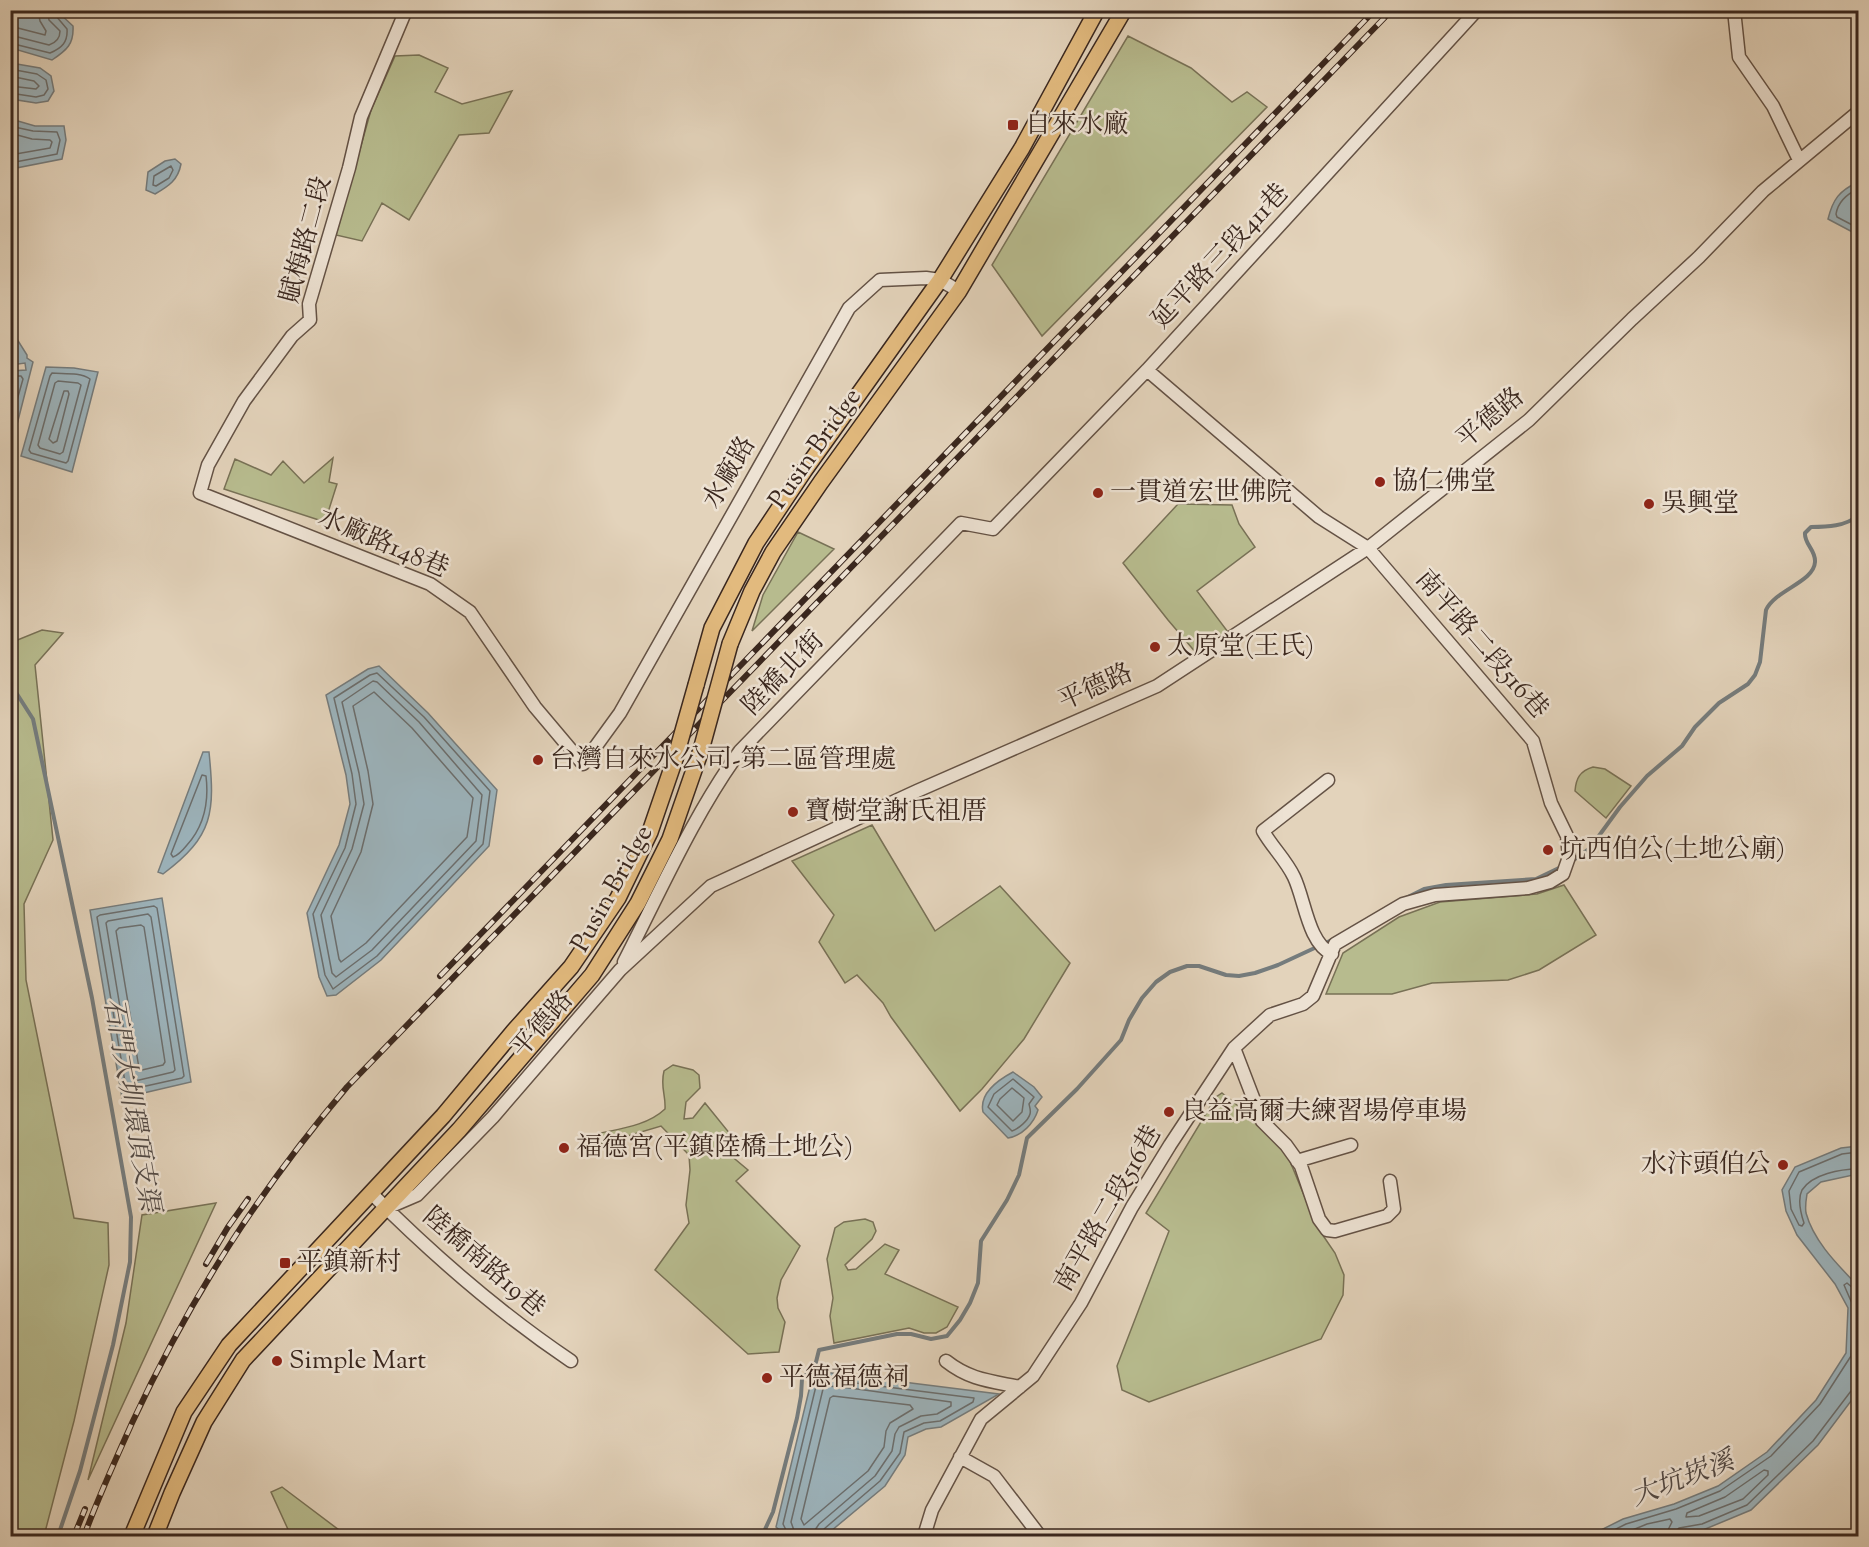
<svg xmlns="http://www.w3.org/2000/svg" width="1869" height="1547" font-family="'Sorts Mill Goudy','Noto Serif TC',serif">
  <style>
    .green { fill: #b7bb8e; stroke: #787156; stroke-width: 1.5 }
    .water { fill: #9cb4bd; stroke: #757c7d; stroke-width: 1.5 }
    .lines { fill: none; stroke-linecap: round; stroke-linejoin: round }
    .shore { stroke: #6b6e6e; stroke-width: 1.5 }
    .stream { stroke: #757c7d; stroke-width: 4 }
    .minor-casing { stroke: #645245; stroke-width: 15 }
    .major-casing { stroke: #3a271e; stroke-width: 18 }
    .minor { stroke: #ede2d3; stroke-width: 12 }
    .major { stroke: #e2ba7e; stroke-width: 15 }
    .rail-casing { stroke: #3a271e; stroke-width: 6 }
    .rail { stroke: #ede2d3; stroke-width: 4; stroke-dasharray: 11; stroke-linecap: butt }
    .major-bridge-casing { stroke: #3a271e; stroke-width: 18; stroke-linecap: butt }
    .major-bridge { stroke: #e2ba7e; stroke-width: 15 }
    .poi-dot { fill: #8f2418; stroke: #ede2d3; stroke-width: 2 }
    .labels { text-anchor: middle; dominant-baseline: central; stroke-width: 5; stroke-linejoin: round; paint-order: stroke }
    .poi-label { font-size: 26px; fill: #3a271e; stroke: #ede2d3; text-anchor: start }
    .street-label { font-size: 26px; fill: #3a271e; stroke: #ede2d3 }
    .water-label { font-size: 27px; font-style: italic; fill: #524a46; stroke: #ede2d3 }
  </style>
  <rect width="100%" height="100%" fill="#e3d3bb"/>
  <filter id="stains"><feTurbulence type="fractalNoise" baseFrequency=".00333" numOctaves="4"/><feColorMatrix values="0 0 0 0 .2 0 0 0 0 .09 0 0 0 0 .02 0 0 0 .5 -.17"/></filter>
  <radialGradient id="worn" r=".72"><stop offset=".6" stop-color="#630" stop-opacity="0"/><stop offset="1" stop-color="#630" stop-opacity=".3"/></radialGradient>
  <!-- green -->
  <path class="green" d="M1128 36 1191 68 1232 102 1247 92 1267 107 1042 336 992 265Z
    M419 55 448 68 435 92 462 104 512 91 489 133 459 135 409 220 382 203 362 241 336 235 371 110 395 56Z
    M333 458 329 482 337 484 325 522 224 489 235 459 271 475 283 461 304 483Z
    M1178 504 1232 505 1239 524 1255 547 1197 591 1228 632 1197 654 1168 620 1123 563Z
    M798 532 834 549 752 631 763 595Z
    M42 630 63 633 35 665 53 840 24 904 26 980 74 1218 108 1223 109 1265 74 1421 44 1536H11L10 643Z
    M1593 767 1605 769 1631 786 1606 818 1575 791C1576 778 1580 771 1593 767Z
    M872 825 935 931 1000 886 1070 963 1024 1039 982 1089 960 1111 891 1017 883 1003 857 975 845 983 819 942 834 915 792 861Z
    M1564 885 1596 935 1539 970 1508 980 1432 983 1392 994H1326L1343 953 1399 917 1440 902 1537 894Z
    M673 1065 693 1070 699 1075 700 1088 686 1102 684 1119 693 1118 705 1103 735 1140 729 1154 748 1170 736 1181 800 1246 781 1280 777 1298 778 1308 785 1322 779 1352 748 1354 655 1270 689 1223 686 1205 690 1170 689 1155 661 1126 604 1143 590 1144 592 1135C616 1129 646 1127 665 1109 666 1095 660 1087 664 1071Z
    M1222 1093 1252 1117 1287 1154 1308 1205 1322 1234 1335 1253 1344 1275 1343 1295 1321 1339 1149 1402 1122 1390 1117 1366 1169 1231 1146 1213 1216 1097Z
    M216 1203 88 1480 126 1323 142 1215Z
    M865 1219 873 1222 876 1231 872 1239 845 1265 848 1270 856 1269 885 1244 899 1250 885 1274 958 1307 947 1327 936 1333H924L909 1328 834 1343 830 1316 833 1298 827 1259 835 1228 844 1222Z
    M282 1487 347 1536H291L271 1492Z"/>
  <!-- water -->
  <path class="water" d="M11 10 57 11 73 26C74 44 67 50 52 60L11 48Z
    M11 63 40 68 51 76 54 91 48 101 36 103 11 99Z
    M11 119 35 126H64L66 140 62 159 11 169Z
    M175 159 181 164C178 180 169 186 155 194L146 190 148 172 165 161Z
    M1858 182V235L1828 219C1833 199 1839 191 1858 182Z
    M10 328 27 355V358L33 362 12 444 11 371 26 370 25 363 11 365Z
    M46 367 74 368 98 372 72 472 21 456Z
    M379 666 428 713 497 790 489 846 381 960 336 995 327 996 319 977 307 913 339 845 350 804 346 775 326 695 368 669Z
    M203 752H209C215 812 214 836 163 874L158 872Z
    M162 898 191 1082 122 1098 90 910Z
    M1013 1072 1034 1087 1042 1097 1035 1106 1038 1110C1034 1123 1022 1136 1008 1138L983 1112C979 1094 998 1080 1013 1072Z
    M1858 1146V1174L1821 1182 1807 1194C1806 1200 1805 1207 1806 1213 1814 1242 1838 1265 1858 1286L1857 1393 1818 1445 1751 1510 1703 1530 1665 1536H1589L1623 1519 1674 1504 1718 1486 1767 1452 1816 1400 1846 1353 1848 1308 1835 1284 1797 1235 1786 1211 1782 1190 1795 1167 1841 1148Z
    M823 1372 999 1394 941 1427 926 1429 908 1437 905 1455 885 1486 825 1536H787L776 1527 811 1382Z"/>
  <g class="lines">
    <!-- shore -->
    <path class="shore" d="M10 26 45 35 46 31 40 21 38 10
      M10 35 49 45C55 43 60 39 60 31L49 20 47 10
      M10 43 50 53C62 48 68 42 67 29L56 16 54 10
      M10 69 37 74 46 80 48 89 44 95 36 97 10 93
      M10 76 34 81 39 86 36 89 10 86
      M10 126 33 131 57 132 60 140 57 154 10 163
      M10 133 32 139 50 140 52 142 50 148 10 155
      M171 166 173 170 169 178 156 186 153 185 154 176Z
      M1858 189C1847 194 1838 202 1836 214L1837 217 1858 228
      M52 373C64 374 80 372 90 379L68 461 66 463 31 453 29 450 50 376Z
      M10 376H21L23 379 10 425
      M58 381 78 383 81 385 63 452 60 454 40 448 38 445 55 383Z
      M64 391H68L69 394 57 441 53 443 49 439Z
      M377 673 424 717 490 791 483 844 377 956 333 989 325 975 313 914 345 848 356 804 352 774 334 698 370 675Z
      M373 681 377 682 419 722 482 795 476 841 372 950 336 977 332 973 321 915 352 849 364 804 359 773 342 702Z
      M374 692 412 728 473 798 467 837 366 943 341 962 339 959 331 916 361 852 373 804 368 771 353 706Z
      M202 775 206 776C209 801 204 826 187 845 183 850 179 855 173 857L171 854Z
      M154 906 157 908 184 1076 182 1078 128 1090 126 1088 97 917 100 915Z
      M148 914 151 917 175 1070 173 1072 135 1081 132 1079 106 923 108 921Z
      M141 925 144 927 165 1062 163 1065 142 1070 139 1068 116 931 119 928Z
      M1013 1079 1034 1097 1029 1104C1030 1108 1031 1111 1030 1114 1028 1121 1018 1129 1012 1131L988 1107 994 1094Z
      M1012 1088 1024 1098 1022 1112 1013 1121 997 1105 1000 1099Z
      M1858 1152 1842 1154 1799 1172 1789 1191 1791 1209 1799 1225 1802 1226 1804 1223C1801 1214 1797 1200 1802 1190 1812 1174 1841 1169 1858 1169
      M833 1396 910 1405 913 1409 890 1423 886 1431 884 1447 868 1471 804 1525 801 1519 830 1398Z
      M1764 1470 1768 1471V1475L1743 1499 1699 1516 1686 1517 1687 1513 1725 1497Z
      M789 1536 783 1524 816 1386 824 1379 974 1398 973 1402 940 1421 924 1423 904 1432 900 1453 880 1481 824 1529 821 1536
      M796 1536 791 1522 823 1389 828 1386 850 1388 951 1402V1406L937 1414 921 1416 899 1427 895 1434 892 1451 875 1476 819 1524 815 1530 814 1536
      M1602 1536 1626 1524 1676 1509 1720 1491 1771 1456 1820 1404 1851 1356 1854 1308 1844 1285 1847 1283 1854 1289H1858
      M1618 1536 1647 1524 1670 1519 1672 1522 1668 1530 1667 1536
      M1674 1536 1675 1532 1679 1528 1702 1524 1747 1505 1813 1441 1851 1391 1858 1389"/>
    <!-- stream -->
    <path class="stream" d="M10 683 33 719 92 998 131 1217 130 1262 113 1345 80 1471 58 1536
      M1571 862 1590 848 1620 807 1647 776 1682 746 1695 727 1719 703 1748 684 1755 675 1760 662 1766 610C1775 590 1814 582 1815 562 1816 550 1804 544 1805 533L1811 527C1828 527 1845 526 1858 516
      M1406 898 1424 889 1446 885 1536 879 1561 867
      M762 1536 773 1512 797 1418 801 1396 802 1379 815 1366 819 1350 897 1334H911L931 1339 947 1336 960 1320 970 1303 978 1283 981 1241 1007 1200 1019 1175 1027 1138 1077 1089 1121 1040 1129 1020 1142 998 1156 982 1170 972 1187 966H1199L1226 975 1239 976 1255 973 1278 965 1334 939"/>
    <defs>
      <path id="minor" d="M406 10 361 117 349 168 309 304 310 320 292 336 244 401 208 465 200 493 430 584 470 612 535 707 583 764 620 713 849 308 880 280 926 278 940 280 959 291
        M1734 10 1739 57 1773 106 1799 160
        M1328 780 1263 831C1272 847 1286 860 1294 877 1305 900 1308 943 1332 954
        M624 962C660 892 694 814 740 751L961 523 993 529 1147 370 1477 10
        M1234 1048 1262 1121 1286 1145 1301 1166 1319 1219 1327 1230 1335 1231 1387 1216 1394 1209 1390 1181
        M1297 1161 1351 1145
        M371 1193C433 1255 498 1312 571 1361
        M389 1207 417 1195 493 1117 620 970 711 886 917 791 1157 686 1368 548 1529 420 1632 319 1699 257 1763 191 1858 112
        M946 1361C970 1380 991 1381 1020 1387
        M960 1457 994 1476 1040 1536
        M924 1536 932 1510 981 1419 1033 1376 1081 1303 1132 1207 1170 1145 1234 1048 1270 1015 1303 1004 1313 996 1335 944 1403 904 1435 895 1528 888 1550 882 1563 874 1569 857 1567 836 1551 803 1533 741 1368 548 1319 517 1147 370"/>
      <path id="major" d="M730 644 752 591 773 552 821 482 959 291 1124 10
        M696 685 712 628 756 543 804 471 940 280 1022 148 1097 10
        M132 1536 184 1412 229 1345 443 1116 513 1032 571 967 618 898 650 832 675 759
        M155 1536 172 1493 204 1422 243 1360 459 1130 592 975 638 903 670 839 701 750"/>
    </defs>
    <!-- minor casing -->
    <use href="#minor" class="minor-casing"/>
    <!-- major casing -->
    <use href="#major" class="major-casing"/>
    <!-- minor -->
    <use href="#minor" class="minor"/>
    <!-- major -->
    <use href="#major" class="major"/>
    <defs>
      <path id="rail" d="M440 976 1375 10
        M206 1264 228 1227 248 1199
        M74 1536 85 1509
        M84 1536C98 1498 115 1461 132 1423 190 1298 258 1192 347 1087L1392 10"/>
    </defs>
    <!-- rail casing -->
    <use href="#rail" class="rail-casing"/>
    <!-- rail -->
    <use href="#rail" class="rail"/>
    <defs>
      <path id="major-bridge" d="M701 750 730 644
        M675 759 696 685"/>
    </defs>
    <!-- major-bridge casing -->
    <use href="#major-bridge" class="major-bridge-casing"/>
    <!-- major-bridge -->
    <use href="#major-bridge" class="major-bridge"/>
  </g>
  <!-- markers -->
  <g class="poi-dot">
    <rect x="1007" y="119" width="12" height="12" rx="3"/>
    <circle cx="1380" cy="482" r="6"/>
    <circle cx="1098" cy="493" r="6"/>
    <circle cx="1649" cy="504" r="6"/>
    <circle cx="1155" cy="647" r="6"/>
    <circle cx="538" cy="760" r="6"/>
    <circle cx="793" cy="812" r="6"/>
    <circle cx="1548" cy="850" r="6"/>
    <circle cx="1169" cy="1112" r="6"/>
    <circle cx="564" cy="1148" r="6"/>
    <circle cx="1783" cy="1165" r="6"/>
    <rect x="279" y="1257" width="12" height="12" rx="3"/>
    <circle cx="277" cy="1361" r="6"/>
    <circle cx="767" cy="1378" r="6"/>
  </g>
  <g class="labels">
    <!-- poi labels -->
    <g class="poi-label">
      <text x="1025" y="125">自來水廠</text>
      <text x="1392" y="482">協仁佛堂</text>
      <text x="1110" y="493">一貫道宏世佛院</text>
      <text x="1661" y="504">吳興堂</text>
      <text x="1167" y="647">太原堂(王氏)</text>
      <text x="550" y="760">台灣自來水公司-第二區管理處</text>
      <text x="805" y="812">寶樹堂謝氏祖厝</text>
      <text x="1560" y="850">坑西伯公(土地公廟)</text>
      <text x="1181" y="1112">良益高爾夫練習場停車場</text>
      <text x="576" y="1148">福德宮(平鎮陸橋土地公)</text>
      <text x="1771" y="1165" text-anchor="end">水汴頭伯公</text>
      <text x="297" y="1263">平鎮新村</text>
      <text x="289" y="1361">Simple Mart</text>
      <text x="779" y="1378">平德福德祠</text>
    </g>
    <!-- street labels -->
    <g class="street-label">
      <text transform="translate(307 240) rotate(-75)">賦梅路二段</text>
      <text transform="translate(1221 257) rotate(-47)">延平路三段411巷</text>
      <text transform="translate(1491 419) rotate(-40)">平德路</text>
      <text transform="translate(816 449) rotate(-55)">Pusin Bridge</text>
      <text transform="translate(730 473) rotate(-60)">水廠路</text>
      <text transform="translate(383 544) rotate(23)">水廠路148巷</text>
      <text transform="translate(1481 645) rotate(49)">南平路二段516巷</text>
      <text transform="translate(784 674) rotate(-46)">陸橋北街</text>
      <text transform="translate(1096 688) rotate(-24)">平德路</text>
      <text transform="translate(613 889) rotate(-61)">Pusin Bridge</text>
      <text transform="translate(543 1025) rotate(-49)">平德路</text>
      <text transform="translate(1109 1209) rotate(-60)">南平路二段516巷</text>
      <text transform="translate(483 1263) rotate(41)">陸橋南路19巷</text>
    </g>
    <!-- water labels -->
    <g class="water-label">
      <text transform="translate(130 1105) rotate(80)">石門大圳環頂支渠</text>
      <text transform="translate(1683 1480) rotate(-21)">大坑崁溪</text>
    </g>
  </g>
  <!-- margin -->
  <rect width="1869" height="1547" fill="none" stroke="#e3d3bb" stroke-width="36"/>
  <rect x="12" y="12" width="1845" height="1523" fill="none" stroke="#3a271e" stroke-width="3"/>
  <rect x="18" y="18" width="1833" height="1511" fill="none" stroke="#3a271e" stroke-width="1.5"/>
  <rect width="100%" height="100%" filter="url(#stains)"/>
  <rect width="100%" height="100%" fill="url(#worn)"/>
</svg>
